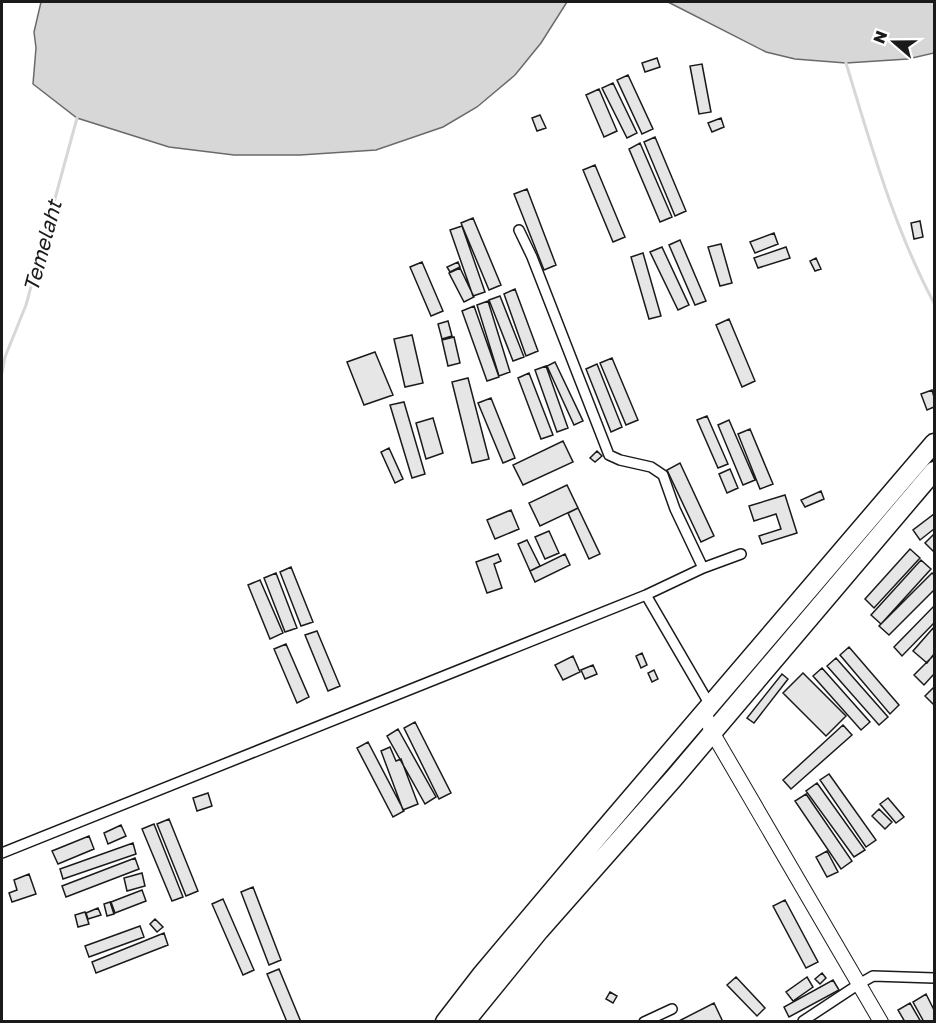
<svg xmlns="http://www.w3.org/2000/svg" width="936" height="1023" font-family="'Golos Text',sans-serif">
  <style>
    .water { fill: #d7d7d7; stroke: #6a6a6a; stroke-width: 1.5 }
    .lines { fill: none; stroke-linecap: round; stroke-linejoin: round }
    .stream { stroke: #d7d7d7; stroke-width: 3 }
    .building { fill: #e6e6e6; stroke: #1a1a1a; stroke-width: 1.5 }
    .street-casing { stroke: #1a1a1a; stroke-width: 12 }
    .secondary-casing { stroke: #1a1a1a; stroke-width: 16 }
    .highway-casing { stroke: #1a1a1a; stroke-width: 21 }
    .street { stroke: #fff; stroke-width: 9 }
    .secondary { stroke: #fff; stroke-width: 14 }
    .highway { stroke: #fff; stroke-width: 18 }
    .labels { text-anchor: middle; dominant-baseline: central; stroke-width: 4.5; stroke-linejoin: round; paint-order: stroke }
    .water-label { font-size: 21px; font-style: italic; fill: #1a1a1a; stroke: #fff }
  </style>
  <rect width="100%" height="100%" fill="#fff"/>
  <!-- water -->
  <path class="water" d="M41 2H567L541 43 515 75 477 107 443 127 376 150 300 155H234L169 147 77 118 33 84 36 48 34 32Z
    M668 2H934V53L908 59 846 63 795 59 766 52Z"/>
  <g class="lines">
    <!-- stream -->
    <path class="stream" d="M846 63C871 145 894 228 934 303
      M2 373 5 357 26 305 77 118"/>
  </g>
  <!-- building -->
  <path class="building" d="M657 58 660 67 645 72 642 63Z
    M702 64 711 112 699 114 690 66Z
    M628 75 653 129 642 134 617 80Z
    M613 83 637 133 627 138 602 88Z
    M599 89 617 131 604 137 586 95Z
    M540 115 546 128 537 131 532 118Z
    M721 118 724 127 712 132 708 123Z
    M655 137 686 211 675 216 644 142Z
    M640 143 672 217 660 222 629 149Z
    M595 165 625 237 613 242 583 170Z
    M527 189 556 265 544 270 514 194Z
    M473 218 501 285 489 290 461 223Z
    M920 221 923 237 914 239 911 223Z
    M462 226 485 292 473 296 450 230Z
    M774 233 778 244 755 253 750 242Z
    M680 240 706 301 695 305 669 245Z
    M721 244 732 283 720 286 708 247Z
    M662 247 689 305 678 310 650 252Z
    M786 247 790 258 758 268 754 258Z
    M643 253 661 316 649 319 631 257Z
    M816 258 821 269 815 271 810 261Z
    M422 262 443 311 431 316 410 267Z
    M458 262 460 267 450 272 447 267Z
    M460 268 474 297 464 302 449 273Z
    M515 289 538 351 526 356 504 294Z
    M500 296 524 357 513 361 489 300Z
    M488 301 510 372 499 376 477 305Z
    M474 306 499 377 487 381 462 311Z
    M729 319 755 381 742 387 716 325Z
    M448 321 452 336 442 339 438 324Z
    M412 335 423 383 405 387 394 339Z
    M454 337 460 363 448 366 442 340Z
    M375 352 393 395 364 405 347 362Z
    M612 358 638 420 626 425 600 363Z
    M555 362 583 421 574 425 547 366Z
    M597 364 622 427 611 432 586 369Z
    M546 366 568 428 557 432 535 370Z
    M529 373 553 435 541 439 518 378Z
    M468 378 489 459 472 463 452 382Z
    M932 390 934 397V407L927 410 921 394Z
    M491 398 515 458 503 463 478 403Z
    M404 402 425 474 412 478 390 405Z
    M707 416 728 464 718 468 697 420Z
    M433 418 443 453 426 459 416 423Z
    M729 420 755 480 743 485 718 425Z
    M750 429 773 484 760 489 738 434Z
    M563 441 573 462 523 485 513 465Z
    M389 448 403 479 395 483 381 452Z
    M597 451 602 456 595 462 590 458Z
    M680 463 714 536 701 542 667 470Z
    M730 469 738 488 727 493 719 474Z
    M567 485 578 508 540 526 529 503Z
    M821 491 824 499 805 507 801 500Z
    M785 495 797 533 762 544 759 536 781 529 776 514 754 521 749 506Z
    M578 508 600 554 589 559 568 513Z
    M511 510 519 529 495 539 487 520Z
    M934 514V529L920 540 913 530Z
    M549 531 559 553 545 559 535 537Z
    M934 534V550L933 551 925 543Z
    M527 540 540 566 530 571 518 544Z
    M910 549 920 558 874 608 865 599Z
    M498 554 501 561 494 564 502 588 487 593 476 562Z
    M565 554 570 565 535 582 530 571Z
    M921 560 931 569 881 624 871 615Z
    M291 567 313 622 301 626 280 572Z
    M276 573 297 628 285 632 264 578Z
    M932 573 934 575V590L889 635 879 626Z
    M260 580 283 633 270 639 248 585Z
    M934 606V623L902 656 894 647Z
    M934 627V654L927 663 913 651Z
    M317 631 340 686 328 691 305 635Z
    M286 644 309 697 297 703 274 649Z
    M849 647 899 705 890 714 840 655Z
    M642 653 647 665 641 668 636 656Z
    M934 655V674L924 685 914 675Z
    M573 656 580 672 563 680 555 665Z
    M836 658 888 717 879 725 827 666Z
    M593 665 597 674 585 679 581 670Z
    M822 668 870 722 861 730 813 676Z
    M654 670 658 679 652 682 648 673Z
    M803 673 846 716 826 736 783 693Z
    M782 674 788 679 754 723 747 718Z
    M934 687V705L925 696Z
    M415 722 451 793 439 799 404 728Z
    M843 725 852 735 791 789 783 780Z
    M398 729 436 797 425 804 387 736Z
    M368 742 404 811 393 817 357 748Z
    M390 747 396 761 401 759 418 804 403 810 381 751Z
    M829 774 876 840 866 847 820 780Z
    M817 783 865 850 854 857 806 791Z
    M208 793 212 806 197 811 193 798Z
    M806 794 852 861 841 869 795 801Z
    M888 798 904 817 896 823 880 804Z
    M879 809 892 822 885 829 872 816Z
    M169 819 198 891 186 896 157 824Z
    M154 824 183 897 172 901 142 829Z
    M121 825 126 836 108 844 104 833Z
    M89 836 94 849 58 864 52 851Z
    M133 843 136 854 63 879 60 869Z
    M827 851 838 872 827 877 816 857Z
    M135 858 139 869 66 897 62 886Z
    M142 873 145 886 127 891 124 878Z
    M29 874 36 894 12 902 9 893 17 890 14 880Z
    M253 887 281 960 269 965 241 892Z
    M142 890 146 901 115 913 111 902Z
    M223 899 254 970 243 975 212 904Z
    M785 900 818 962 806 968 773 906Z
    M110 902 114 914 107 916 104 904Z
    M98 908 101 915 88 919 86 913Z
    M85 912 89 924 78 927 75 915Z
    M155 919 163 927 157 932 150 924Z
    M140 926 144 937 89 957 85 946Z
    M164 933 168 945 96 973 92 962Z
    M279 969 301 1022H287L267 974Z
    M822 973 826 978 820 984 815 979Z
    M736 977 765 1008 757 1016 727 985Z
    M807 977 813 987 793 1001 786 992Z
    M833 980 839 990 789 1017 784 1007Z
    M610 992 617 996 613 1003 606 999Z
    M926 994 934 1010V1022H924L913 1002Z
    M714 1003 723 1022H677Z
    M910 1003 921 1022H905L898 1010Z"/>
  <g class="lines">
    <defs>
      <path id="street" d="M519 230 532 257 609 455 620 460 651 467 663 475 675 509 703 568
        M646 595 710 705
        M2 853 646 595 703 568 741 554
        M803 1021 859 984 873 976 934 978
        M644 1022 672 1009"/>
      <path id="secondary" d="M704 712 712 732 881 1022"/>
      <path id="highway" d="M445 1022 482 974 595 840 934 443
        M465 1022 539 931 674 778 934 471"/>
    </defs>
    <!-- street casing -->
    <use href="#street" class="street-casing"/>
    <!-- secondary casing -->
    <use href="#secondary" class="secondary-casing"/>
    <!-- highway casing -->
    <use href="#highway" class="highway-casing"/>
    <!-- street -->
    <use href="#street" class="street"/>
    <!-- secondary -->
    <use href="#secondary" class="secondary"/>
    <!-- highway -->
    <use href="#highway" class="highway"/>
  </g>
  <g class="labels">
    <!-- water labels -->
    <g class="water-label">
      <text transform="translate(42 246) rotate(-75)">Temelaht</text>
    </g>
  </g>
  <!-- border -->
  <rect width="936" height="1023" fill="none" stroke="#1a1a1a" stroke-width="6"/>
  <!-- north arrow -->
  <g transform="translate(894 42) rotate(290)" stroke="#ffffff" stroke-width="4.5" paint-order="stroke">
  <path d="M0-4.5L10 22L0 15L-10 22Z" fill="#1a1a1a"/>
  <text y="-9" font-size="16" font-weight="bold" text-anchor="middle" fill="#1a1a1a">N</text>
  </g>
</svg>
